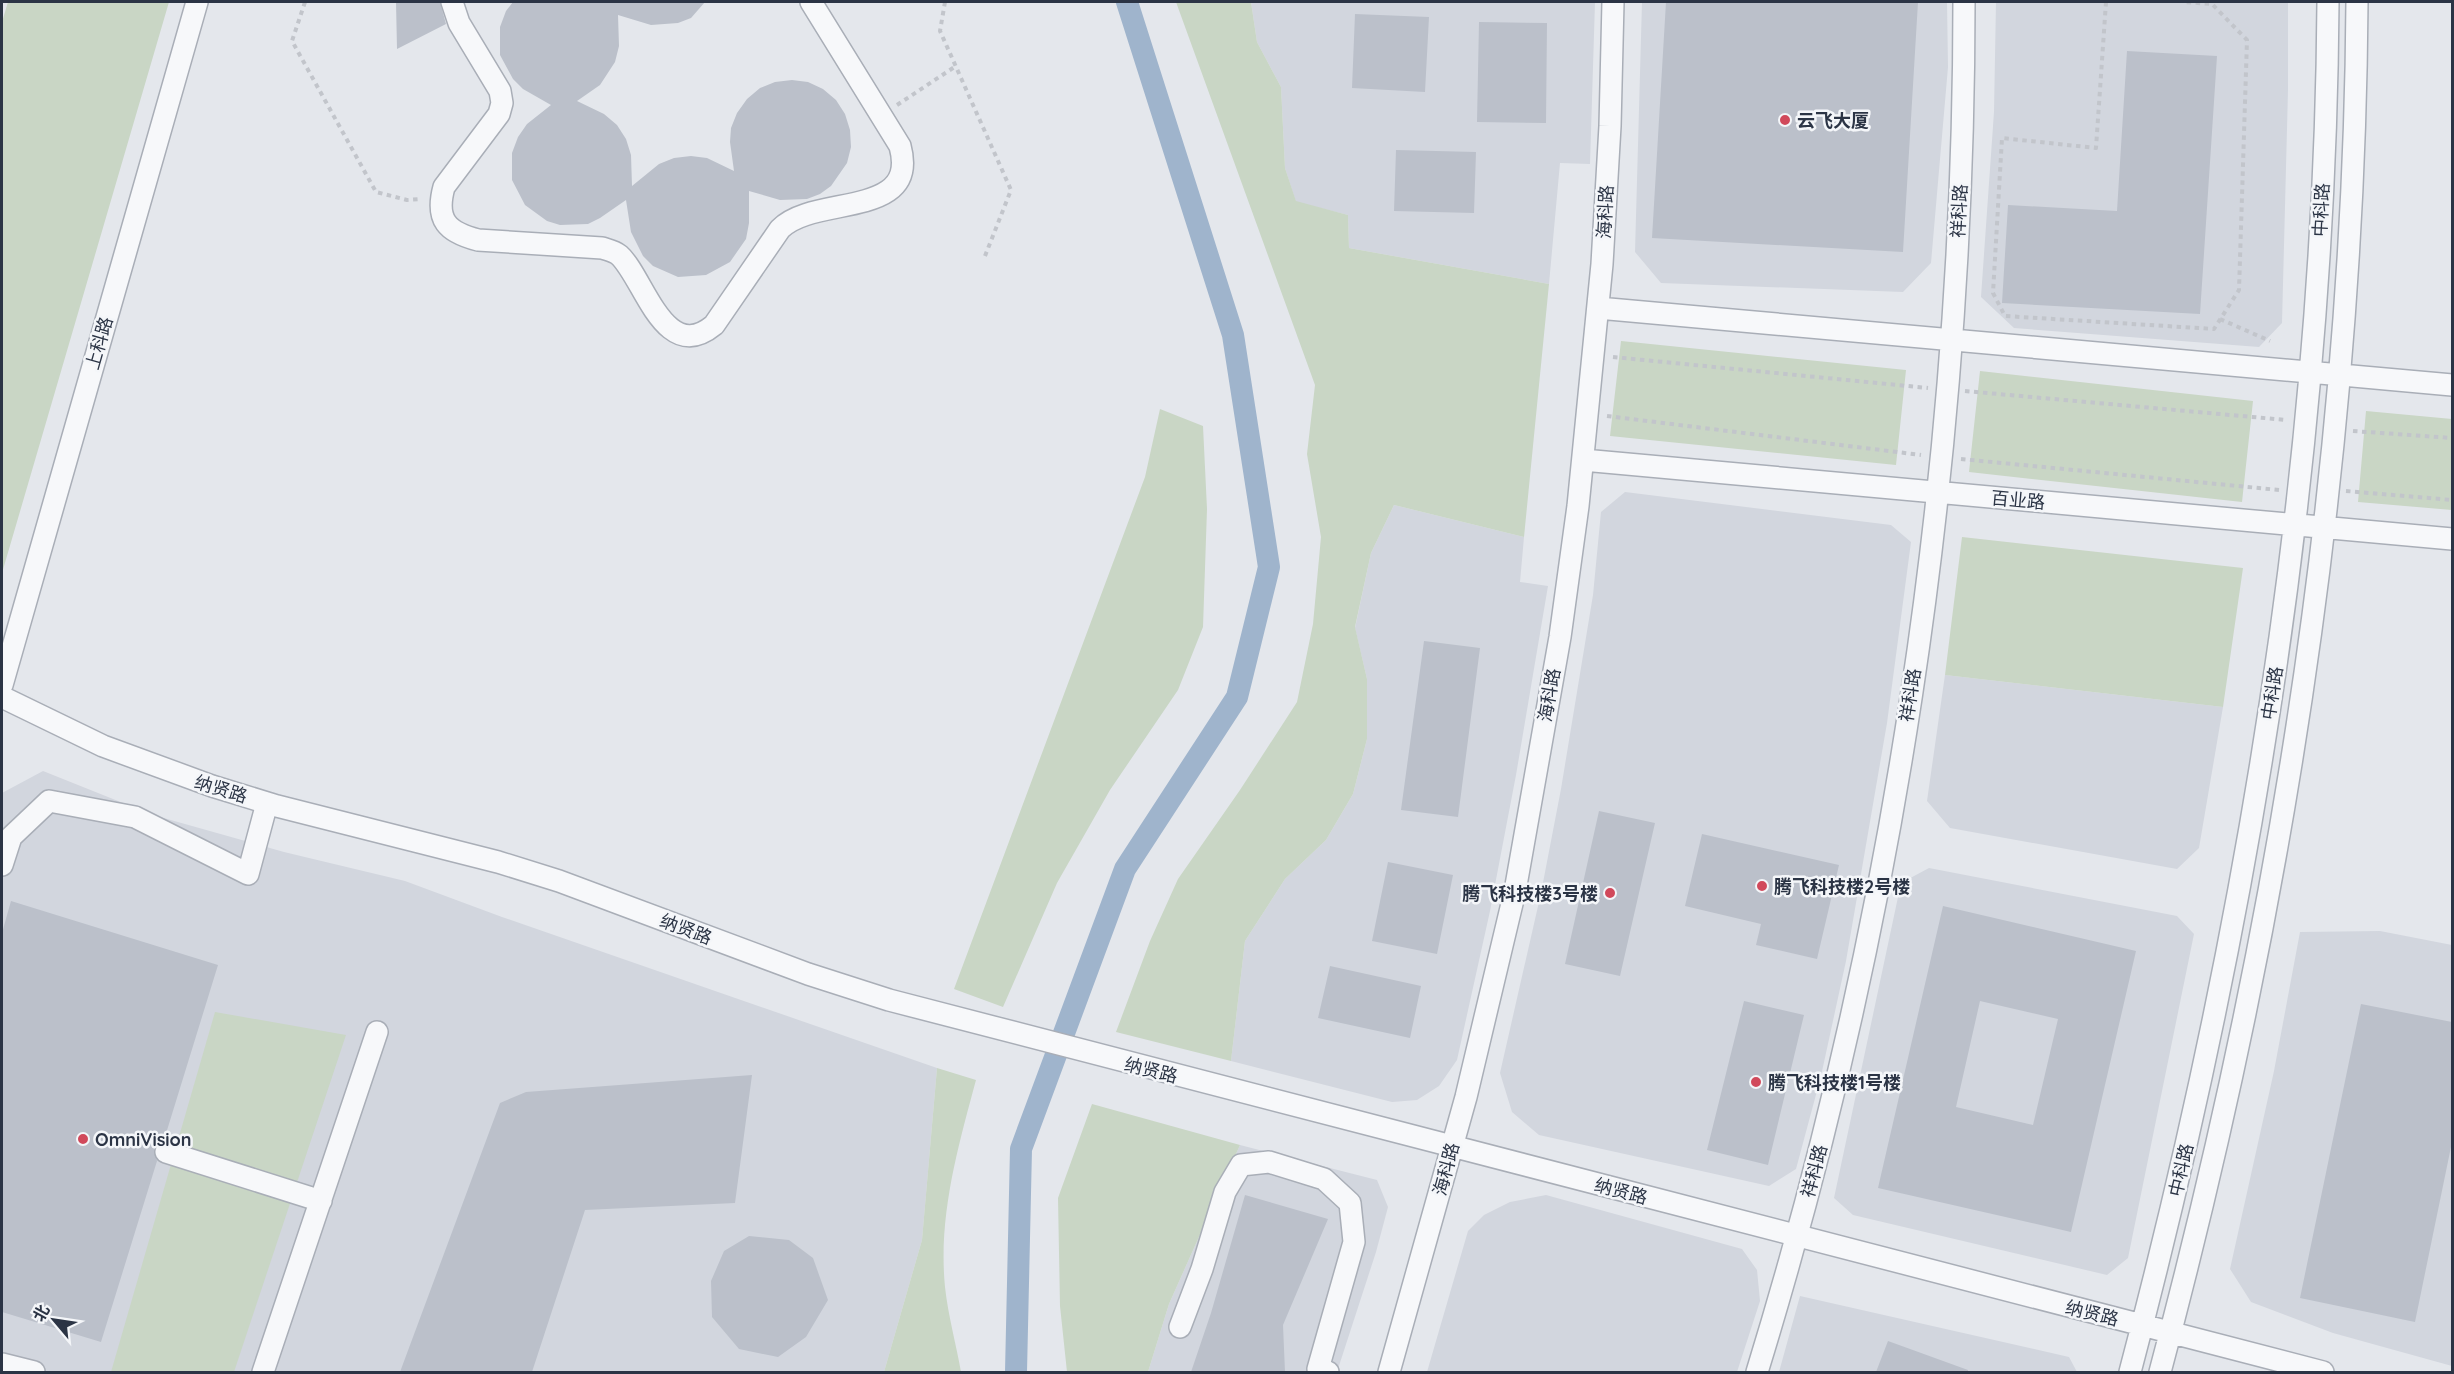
<svg xmlns="http://www.w3.org/2000/svg" width="2454" height="1374" font-family="Quicksand,'Noto Sans SC',sans-serif">
  <style>
    .built { fill: #d2d6de }
    .green { fill: #c9d6c5 }
    .lines { fill: none; stroke-linecap: round; stroke-linejoin: round }
    .canal { stroke: #9fb4cc; stroke-width: 22 }
    .building { fill: #bbc0ca; fill-rule: evenodd }
    .minor-casing { stroke: #a9aeb7; stroke-width: 24 }
    .path { stroke: #c2c5cb; stroke-width: 4; stroke-dasharray: 4.5 4.5; stroke-linecap: butt }
    .minor { stroke: #f7f8fa; stroke-width: 21 }
    .poi-dot { fill: #d1495b; stroke: #f4f6f9; stroke-width: 2 }
    .labels { text-anchor: middle; dominant-baseline: central; stroke-width: 5; stroke-linejoin: round; paint-order: stroke }
    .poi-label { font-size: 18px; font-weight: bold; fill: #2b3445; stroke: #f4f6f9; text-anchor: start }
    .street-label { font-size: 18px; fill: #2b3445; stroke: #f4f6f9 }
  </style>
  <rect width="100%" height="100%" fill="#e4e7ec"/>
  <!-- built -->
  <path class="built" d="M1251 2H1595L1590 164 1560 163 1549 284 1349 248 1348 215 1296 202 1285 168 1281 87 1257 42Z
    M1642 2H1947L1948 67 1931 263 1903 292 1661 283 1635 252Z
    M1996 2H2288V90L2282 323 2259 347 2014 328 1981 297 1994 112Z
    M1625 492 1891 525 1911 542 1887 723 1846 961 1821 1076 1796 1169 1769 1186 1539 1135 1512 1112 1500 1073 1541 893 1561 789 1593 595 1601 512Z
    M1394 505 1524 537 1520 582 1548 586 1516 775 1490 911 1457 1060 1439 1086 1417 1100 1392 1102 1231 1061 1245 941 1285 879 1326 840 1353 794 1367 739V679L1355 628 1371 553Z
    M1945 675 2223 707 2199 848 2177 869 1950 828 1927 801Z
    M43 771 153 815 284 852 405 881 502 917 937 1068 922 1240 884 1372H2V793Z
    M1929 868 2177 916 2194 934 2128 1258 2107 1275 1853 1215 1834 1198 1901 883Z
    M2380 931 2452 945V1366L2333 1333 2251 1302 2230 1269 2274 1071 2300 932Z
    M1240 1145 1377 1180 1388 1207 1376 1252 1337 1372H1148L1169 1304Z
    M1546 1195 1742 1249 1757 1270 1760 1301 1737 1372H1427L1468 1231 1484 1215 1510 1202Z
    M1800 1296 2069 1357 2077 1372H1779Z"/>
  <!-- green -->
  <path class="green" d="M8 2H169L2 573V22Z
    M1176 2H1251L1257 42 1281 87 1285 168 1296 201 1348 215 1349 248 1549 284 1524 537 1394 505 1371 553 1355 627 1367 679V739L1353 794 1326 840 1285 879 1245 941 1231 1061 1116 1032 1150 941 1178 879 1240 790 1297 702 1313 624 1321 537 1307 454 1315 385Z
    M1621 341 1906 370 1896 465 1610 436Z
    M1980 371 2253 401 2242 502 1969 472Z
    M1160 409 1203 426 1207 509 1203 627 1178 690 1110 790 1057 883 1003 1007 954 989 1145 477Z
    M2366 411 2452 419V510L2358 502Z
    M1962 537 2243 568 2223 707 1945 675Z
    M215 1012 346 1035 234 1372H111Z
    M937 1068 976 1080C958 1147 938 1216 945 1287 948 1315 956 1344 961 1372H884L922 1240Z
    M1092 1104 1240 1145 1169 1304 1148 1372H1067L1060 1306 1058 1198Z"/>
  <g class="lines">
    <!-- canal -->
    <path class="canal" d="M1016 1372 1021 1149 1125 869 1237 697 1269 567 1233 335 1127 2"/>
  </g>
  <!-- building -->
  <path class="building" d="M396 2H440L446 24 397 49Z
    M513 2H705L691 18 678 23 651 25 618 15 619 46 615 62 600 85 577 101 604 114 617 125 626 139 631 155 632 186 659 164 674 158 691 156 707 158 734 171 730 142 731 128 737 113 747 99 760 88 775 82 792 80 808 82 823 89 836 100 845 114 850 130 851 147 847 163 831 186 820 194 807 199 780 200 749 191V223L746 239 730 262 706 275 678 277 653 266 643 256 631 232 626 200 600 218 588 224 560 225 547 221 525 205 512 180V153L518 137 527 124 551 105 523 89 513 79 500 55V27L506 11Z
    M1666 2H1918L1903 252 1652 238Z
    M1355 14 1429 17 1425 92 1352 88Z
    M1479 22 1547 23 1546 123 1477 122Z
    M2127 51 2217 56 2200 314 2002 303 2008 205 2117 211Z
    M1396 150 1476 152 1474 213 1394 211Z
    M1424 641 1480 648 1458 817 1401 810Z
    M1599 811 1655 823 1620 976 1565 964Z
    M1702 834 1839 865 1817 959 1756 945 1761 924 1685 906Z
    M1388 862 1453 875 1437 954 1372 941Z
    M11 901 218 965 164 1140 158 1142 154 1149 157 1161 101 1342 2 1312V933Z
    M1943 906 2136 951 2071 1232 1878 1188ZM1980 1001 2058 1019 2033 1125 1956 1107Z
    M1330 966 1421 986 1410 1038 1318 1018Z
    M1744 1001 1804 1015 1768 1165 1707 1150Z
    M2361 1004 2452 1022V1142L2415 1322 2300 1298Z
    M752 1075 735 1203 585 1210 532 1372H400L500 1103 526 1092Z
    M1245 1195 1328 1219 1283 1325 1285 1372H1191L1211 1313Z
    M749 1236 789 1240 813 1258 828 1300 806 1337 778 1357 739 1349 712 1317 711 1281 724 1251Z
    M1888 1341 1968 1370V1372H1876Z"/>
  <g class="lines">
    <defs>
      <path id="minor" d="M452 2 459 23 500 91 502 103 499 114 444 187C435 220 447 232 478 240L602 248C608 250 614 251 619 255 644 277 664 366 714 325L780 229C814 194 920 220 900 146L811 2
        M1598 308 2452 385
        M1583 460 2452 539
        M2 685 197 2
        M2 697 103 746 212 786 277 806 498 862 559 881 808 974 889 1000 2323 1372
        M2 865 11 837 49 801 135 817 248 874 267 803
        M166 1152 321 1201
        M1180 1327 1202 1269 1225 1192 1241 1165 1269 1162 1324 1179 1350 1203 1354 1242 1318 1369 1328 1372
        M2 1364 34 1372
        M263 1372 377 1032
        M1389 1372 1466 1097 1515 891 1560 637 1578 506 1602 264 1610 126 1613 2
        M1757 1372C1893 930 1964 465 1964 2
        M2130 1372C2248 925 2325 465 2328 2
        M2160 1372C2279 926 2354 464 2357 2"/>
    </defs>
    <!-- minor casing -->
    <use href="#minor" class="minor-casing"/>
    <!-- path -->
    <path class="path" d="M305 2 292 41 376 192 407 200 420 199
      M945 2 940 31 1011 190 985 256
      M2106 2 2096 148 2002 138 1993 293 2005 316 2214 329 2239 290 2247 40 2212 4 2184 2
      M897 105 956 66
      M2220 319 2270 341
      M1613 357 1928 388
      M1965 391 2286 420
      M1607 416 1921 455
      M2353 431 2452 438
      M1961 459 2279 490
      M2346 491 2452 500"/>
    <!-- minor -->
    <use href="#minor" class="minor"/>
  </g>
  <!-- markers -->
  <g class="poi-dot">
    <circle cx="1785" cy="120" r="6"/>
    <circle cx="1762" cy="886" r="6"/>
    <circle cx="1610" cy="893" r="6"/>
    <circle cx="1756" cy="1082" r="6"/>
    <circle cx="83" cy="1139" r="6"/>
  </g>
  <g class="labels">
    <!-- poi labels -->
    <g class="poi-label">
      <text x="1797" y="120">云飞大厦</text>
      <text x="1774" y="886">腾飞科技楼2号楼</text>
      <text x="1598" y="893" text-anchor="end">腾飞科技楼3号楼</text>
      <text x="1768" y="1082">腾飞科技楼1号楼</text>
      <text x="95" y="1139">OmniVision</text>
    </g>
    <!-- street labels -->
    <g class="street-label">
      <text transform="translate(2321 210) rotate(-87)">中科路</text>
      <text transform="translate(1959 211) rotate(-87)">祥科路</text>
      <text transform="translate(1605 212) rotate(-87)">海科路</text>
      <text transform="translate(99 343) rotate(-74)">上科路</text>
      <text transform="translate(2018 500) rotate(5)">百业路</text>
      <text transform="translate(2272 693) rotate(-81)">中科路</text>
      <text transform="translate(1549 695) rotate(-80)">海科路</text>
      <text transform="translate(1910 695) rotate(-81)">祥科路</text>
      <text transform="translate(221 789) rotate(17)">纳贤路</text>
      <text transform="translate(686 929) rotate(21)">纳贤路</text>
      <text transform="translate(1151 1070) rotate(14)">纳贤路</text>
      <text transform="translate(1446 1169) rotate(-75)">海科路</text>
      <text transform="translate(2181 1170) rotate(-77)">中科路</text>
      <text transform="translate(1814 1171) rotate(-75)">祥科路</text>
      <text transform="translate(1621 1191) rotate(15)">纳贤路</text>
      <text transform="translate(2092 1313) rotate(14)">纳贤路</text>
    </g>
  </g>
  <!-- border -->
  <rect width="2454" height="1374" fill="none" stroke="#2b3445" stroke-width="6"/>
  <!-- north arrow -->
  <g transform="translate(54 1320) rotate(299)" stroke="#f4f6f9" stroke-width="4.5" paint-order="stroke">
  <path d="M0-4.5L10 22L0 15L-10 22Z" fill="#2b3445"/>
  <text y="-9" font-size="16" font-weight="bold" text-anchor="middle" fill="#2b3445">北</text>
  </g>
</svg>
